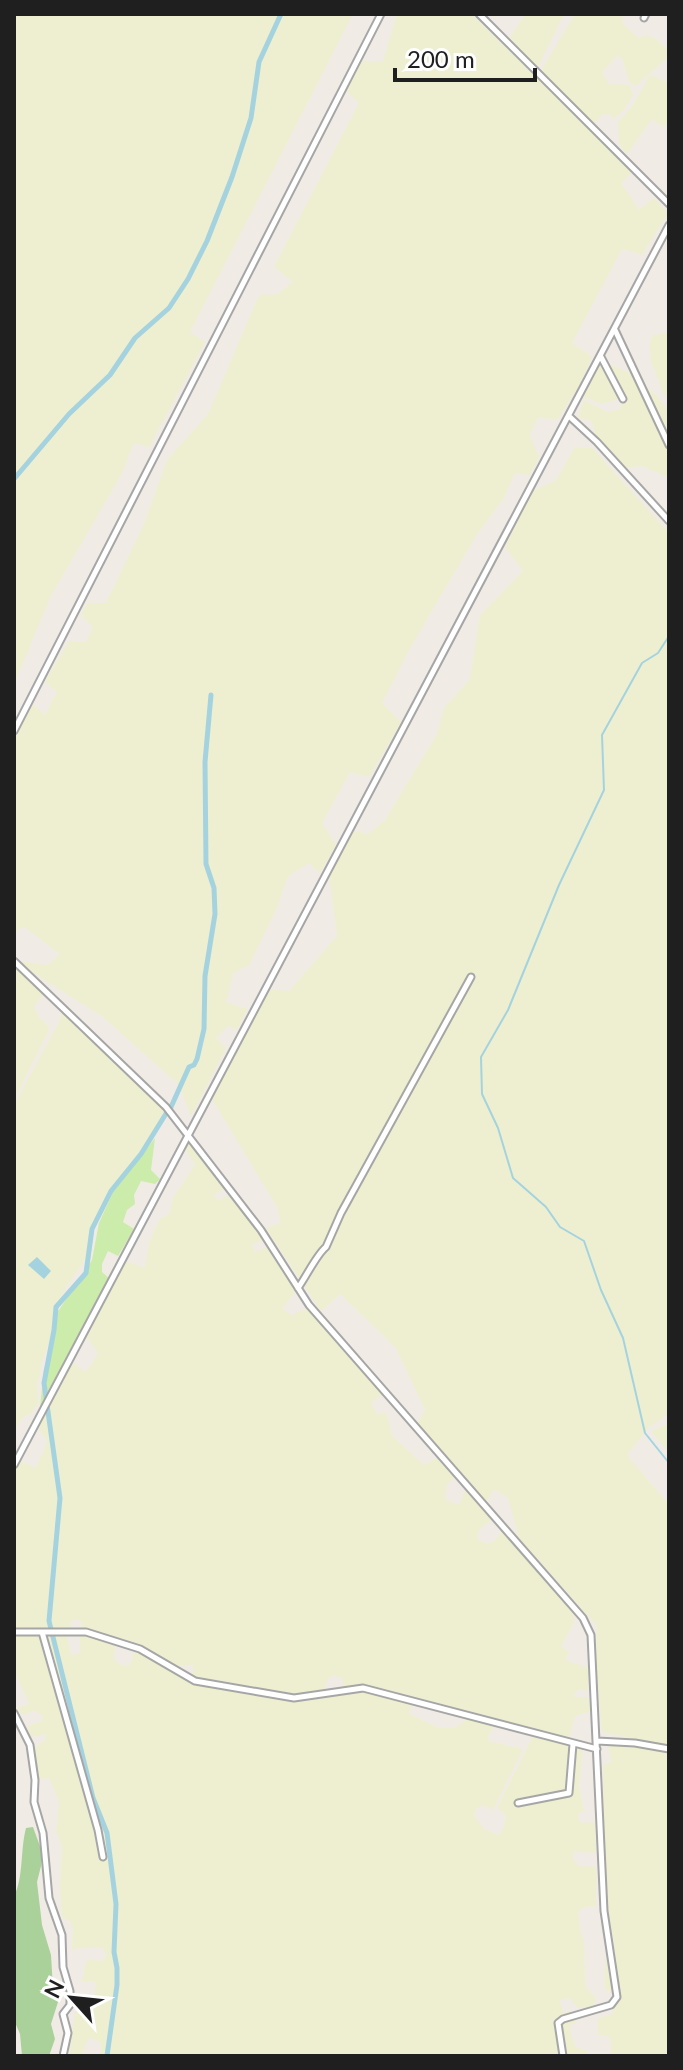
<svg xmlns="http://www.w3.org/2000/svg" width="683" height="2070" font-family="Lato,sans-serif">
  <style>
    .farmland { fill: #eeefd0 }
    .grass { fill: #cbecaa }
    .forest { fill: #aad199 }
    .water { fill: #a4d3df }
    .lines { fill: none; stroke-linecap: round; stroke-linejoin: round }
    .stream { stroke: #a4d3df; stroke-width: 2 }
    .canal { stroke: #a4d3df; stroke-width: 5 }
    .minor-casing { stroke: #a6a6a6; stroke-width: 9 }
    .minor { stroke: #fff; stroke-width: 5 }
  </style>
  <rect width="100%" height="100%" fill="#f0ece5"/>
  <!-- farmland -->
  <path class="farmland" d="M14 14H64L68 16 70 14H353L190 332 205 342 149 447 134 443 121 475 51 596 14 684Z
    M397 14H471L633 171 621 183 639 210 654 198 668 213 642 255 622 249 572 343 592 357 579 386 557 420 538 417 530 435 539 458 529 475 515 473 504 498 477 534 409 650 382 703 401 722 369 777 350 772 322 823 336 845 320 873 309 863 288 876 277 908 249 965 233 973 226 1002 247 1009 237 1030 228 1026 216 1038 226 1048 191 1116 179 1085 103 1017 32 972 20 961 48 965 60 954 24 927 14 932V740L32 703 45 715 57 692 45 682 69 641 86 642 93 627 81 616 87 603H106L144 524 167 460 208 414 259 295 277 294 293 282 274 267 359 103 347 91 361 61H383Z
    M525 14H564L537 69 510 38Z
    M575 14H623L622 23 638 38 646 35 656 39 668 50 667 58 636 86 629 82 622 58 617 56 602 72 609 84 630 85 633 95 623 111 613 119 609 114H603L593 124 540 72Z
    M650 75 669 83V120L663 127 652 119 627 154 619 144 618 122 633 105Z
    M669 332V395L664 396 651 361 650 342 653 335Z
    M602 361 634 375 657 396 667 409 669 408V478L642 466 624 468 596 438 592 421 578 417 584 400 607 412 621 409V399L601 404 583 396Z
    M575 447 592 448 669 533V1413L648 1428 627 1455 669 1505V1746L602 1732 596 1666 597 1626 519 1538 508 1498 494 1489 486 1503 417 1424 425 1410 396 1348 340 1294 321 1311 266 1228 281 1223 277 1207 212 1099 269 989 289 991 337 936 329 874 352 831 368 834 385 820 437 734 444 708 470 679 480 615 523 571 505 547 533 491 556 480Z
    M14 964 44 994 34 1006 38 1016 50 1028 14 1100Z
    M62 1010 166 1111 137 1156 110 1190 92 1228 89 1254 54 1306 51 1337 40 1367V1376L37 1384 38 1404 29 1415 23 1417 14 1431V1105L60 1020Z
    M189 1141 226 1187 214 1195 218 1201 232 1194 265 1239 252 1245 255 1252 270 1246 297 1289 282 1309 291 1315 308 1308 329 1330 382 1394 371 1403 377 1414 386 1412 392 1436 424 1465 437 1458 455 1477 447 1484 445 1499 459 1505 466 1489 491 1520 480 1529 477 1535 478 1539 486 1544 494 1541 503 1531 571 1610 575 1620 561 1646 570 1654 566 1656 567 1661 587 1667 589 1676 587 1691 580 1689 574 1693 575 1697H587L591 1711 575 1716 569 1738 389 1691 362 1685 343 1688V1679L334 1675 327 1680 323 1692 295 1695 193 1677V1665L177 1666 137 1643 82 1629 81 1621 76 1619 71 1622 69 1630 14 1631V1473L19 1464 23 1462 35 1468 44 1451 47 1440 39 1430 40 1423 72 1363 86 1372 98 1354 87 1337 126 1261 145 1268 149 1243 155 1229 161 1218 169 1215 173 1198 195 1165 186 1150Z
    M669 1423V1453L651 1431Z
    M14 1635 67 1636 71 1655 80 1653V1636L89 1635 116 1643 114 1659 119 1664 129 1666 136 1649 191 1682 212 1687 296 1701 363 1692 412 1704 409 1714 439 1728H454L468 1719 496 1725 489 1733 488 1741 523 1749 493 1810 483 1805 476 1809 474 1816 485 1830 499 1835 504 1826 506 1815 497 1808 534 1734 583 1748 579 1787 584 1810 577 1815 581 1823 595 1822 596 1853 574 1851 572 1858 579 1866 596 1867V1906L584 1907 578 1912 580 1931 584 1941 585 1982 587 1989 596 1998 593 2006 579 2008 569 1998 560 2000 563 2013 571 2011 578 2017 575 2023 570 2025 571 2035 576 2048 587 2050 586 2056H100L101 2043 91 2038 87 2041 81 2056H69L76 2006 94 1999 96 1981H82L87 1960 104 1961 106 1954 104 1949 96 1947 72 1949 73 1930 70 1921 62 1917 60 1891 62 1846 56 1832 59 1801 49 1778 38 1779 33 1749 45 1740 46 1734 30 1737 27 1726 42 1721V1715L34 1711 22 1715 17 1708 29 1704 14 1670Z
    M617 1740 669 1750V2056H610L611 2040 605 2035H597L598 2018 611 2015 613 2012 612 1993 604 1988 606 1952 614 1949 615 1944 612 1934 605 1928 603 1765 611 1762 608 1743Z"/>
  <!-- grass -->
  <path class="grass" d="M155 1138 151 1170 160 1179 155 1184 141 1181 134 1195 135 1204 127 1210 123 1222 134 1229 118 1256 108 1251 102 1264V1272L110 1279 40 1408 44 1368 51 1349 57 1313 92 1260 99 1223 113 1192Z"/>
  <!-- forest -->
  <path class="forest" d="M33 1827 41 1849V1866L37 1882 42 1925 51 1955 53 1988 58 2002 51 2024 55 2039 49 2056H22L20 2034 14 2020V1897C24 1875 20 1851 26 1828Z"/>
  <!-- water -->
  <path class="water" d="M37 1257 51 1271 44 1279 28 1265Z"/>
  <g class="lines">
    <!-- stream -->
    <path class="stream" d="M669 636 658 653 642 663 602 735 604 790 559 885 508 1010 481 1057 482 1094 498 1128 513 1178 546 1207 560 1227 584 1241 601 1290 623 1338 645 1433 669 1463"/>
    <!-- canal -->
    <path class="canal" d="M14 479 69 414 110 375 135 338 169 308 188 279 207 241 232 177 251 118 259 62 281 14
      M171 1107 189 1067 194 1065 197 1059 204 1029 205 976 215 914 214 888 206 864 205 762 211 695
      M107 2056 117 1985V1968L114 1952 116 1904 107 1833 93 1798 49 1621 60 1498 44 1383 54 1330 56 1307 86 1273 92 1229 111 1191 141 1154 167 1112"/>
    <defs>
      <path id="minor" d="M479 14 669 204
        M644 18 646 14
        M615 330 669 445
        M601 357 623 399
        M570 417 597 442 669 521
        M14 731 381 14
        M14 961 166 1107 261 1230 309 1305 583 1618 591 1635 604 1911 617 1997 611 2005 563 2019 558 2023 563 2056
        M298 1288C306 1277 317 1254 326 1247L341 1213 471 977
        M14 1465 669 225
        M14 1632H86L140 1649 195 1681 294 1698 363 1688 597 1749
        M42 1632 98 1830 103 1857
        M14 1713 30 1745 35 1780 34 1802 43 1833 49 1898 62 1935 63 1967 70 1991V2005L63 2014 68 2033 63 2056
        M597 1741 635 1743 669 1749
        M518 1803 569 1793 573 1744"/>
    </defs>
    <!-- minor casing -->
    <use href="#minor" class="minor-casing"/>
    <!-- minor -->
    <use href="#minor" class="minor"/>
  </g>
  <!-- border -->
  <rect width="683" height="2070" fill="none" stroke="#1f1f1f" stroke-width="32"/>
  <!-- north arrow -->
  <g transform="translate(72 1998) rotate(297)" stroke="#ffffff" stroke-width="6" paint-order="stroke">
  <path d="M0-6L14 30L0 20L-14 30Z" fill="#1f1f1f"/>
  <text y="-12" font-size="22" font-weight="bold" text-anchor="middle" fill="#1f1f1f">N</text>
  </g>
  <!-- scale -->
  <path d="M395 68v12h140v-12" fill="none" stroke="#1f1f1f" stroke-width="4"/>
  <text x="407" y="68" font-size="24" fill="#1f1f1f" stroke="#ffffff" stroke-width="6" paint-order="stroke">200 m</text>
</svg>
